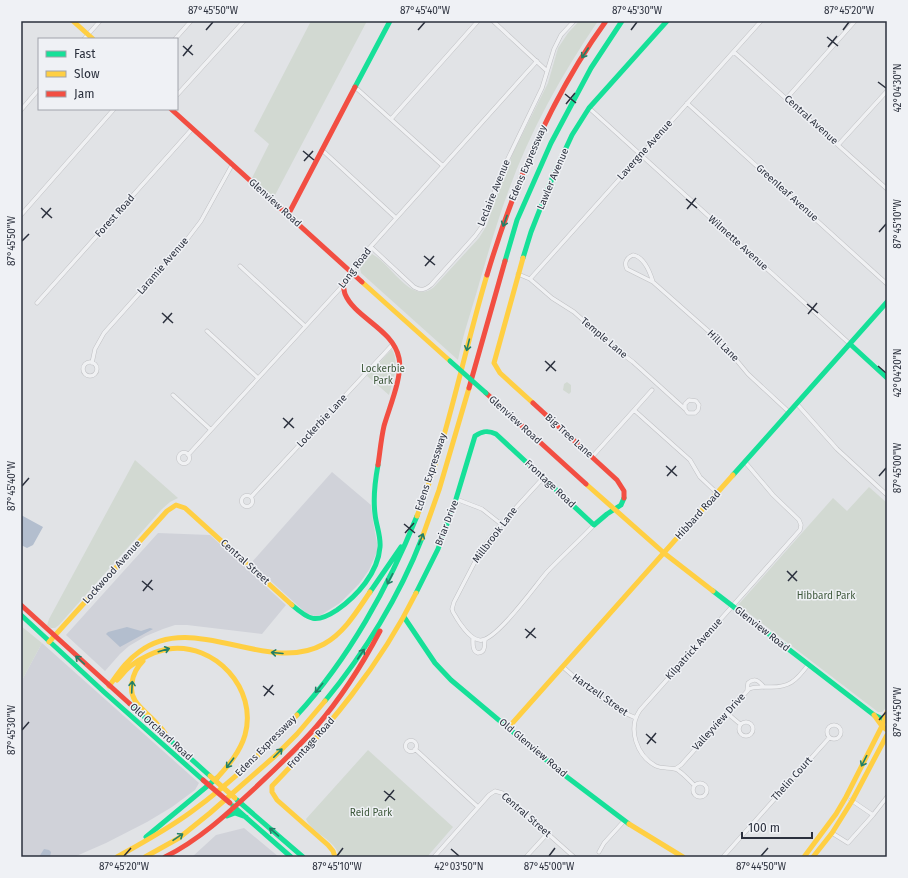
<svg xmlns="http://www.w3.org/2000/svg" width="908" height="878" font-family="'Fira Sans',sans-serif">
  <style>
    .built { fill: #d0d2d9 }
    .green { fill: #d2d9d2 }
    .water { fill: #b3bece }
    .lines { fill: none; stroke-linecap: round; stroke-linejoin: round }
    .street-casing { stroke: #c0c1c4; stroke-width: 4.5 }
    .street { stroke: #f0f1f3; stroke-width: 3.5 }
    .fast { stroke: #16e098; stroke-width: 5 }
    .slow { stroke: #ffcf43; stroke-width: 5 }
    .jam { stroke: #f24e42; stroke-width: 5 }
    .fast-bridge { stroke: #16e098; stroke-width: 5 }
    .slow-bridge { stroke: #ffcf43; stroke-width: 5 }
    .jam-bridge { stroke: #f24e42; stroke-width: 5 }
    .oneway { stroke: #227f66 }
    .ticks { fill: none; stroke: #2b303d; stroke-width: 1.5 }
    .labels { text-anchor: middle; dominant-baseline: central; stroke-width: 3; stroke-linejoin: round; paint-order: stroke }
    .street-label { font-size: 10px; fill: #2b303d; stroke: #eff1f5 }
    .park-label { font-size: 10px; fill: #3d573a; stroke: #eff1f5 }
    .neatline { fill: none; stroke: #2b303d; stroke-width: 1.5 }
    .ticks-label { font-size: 10px; text-anchor: middle; fill: #2b303d }
  </style>
  <rect width="100%" height="100%" fill="#e1e3e6"/>
  <!-- built -->
  <path class="built" d="M332 472 371 505 373 521 377 543V552L369 570 359 584 340 603 321 615 314 616 306 613 251 563Z
    M158 533 210 535 286 605 262 634 187 625H175L163 629 146 636 129 646 120 654 105 671 66 635Z
    M42 643 199 783 195 790 172 807 147 822 106 843 74 857H21V682Z
    M244 828 279 857H192L216 835Z"/>
  <!-- green -->
  <path class="green" d="M311 21H367L274 197 252 178 269 144 254 131Z
    M579 21H598C562 74 530 131 508 192 497 222 488 253 479 284 472 309 463 334 458 360L361 273 360 268 372 254C391 263 411 306 434 287L479 238 487 225 496 197 513 153 548 83 558 48 568 33Z
    M392 349C400 364 393 380 389 395L367 376Z
    M567 382 571 385V392L569 394 563 390 564 384Z
    M135 460 178 498 170 502 162 509 59 625 55 628H51L47 625 49 619Z
    M869 487 886 502 887 501V704L885 709 882 712H878L738 605 833 498 847 511Z
    M21 626 42 643 21 682Z
    M368 750 453 827 427 857H339C337 840 312 834 306 819Z"/>
  <!-- water -->
  <path class="water" d="M21 515 43 527 33 545 27 548 21 545Z
    M127 627 141 631 150 628 153 629 120 647 106 634 108 632Z
    M44 849 49 850 51 852 50 857H39Z"/>
  <g class="lines">
    <defs>
      <path id="street" d="M493 21 547 71
        M84 39 100 21
        M175 39 191 21
        M734 52 887 189
        M355 87 443 166
        M177 95 244 21
        M786 99 855 21
        M687 103 887 284
        M589 108 850 344
        M21 110 39 89
        M391 119 478 21
        M838 145 887 91
        M322 150 396 218
        M21 215 114 109
        M371 247 414 287C421 291 425 290 431 285L475 236 483 225 501 173 542 88 554 49 561 35 574 21
        M240 266 305 326
        M518 274 530 279 552 298 574 312 613 347 633 362 685 409 688 413H695L698 410 699 405 696 401 689 400 685 404V409
        M530 279 761 21
        M653 282 627 269C624 263 626 258 633 255 644 257 650 272 653 282L723 344 748 374 789 412
        M37 303 192 129
        M207 331 258 378
        M83 369a7 7 0 1 1 14 0a7 7 0 1 1-14 0Z
        M92 363 95 349 104 333 185 242 201 221 232 165
        M173 395 210 429
        M797 404 837 449 887 495
        M634 410 690 460 700 477 717 493
        M178.5 458a5.5 5.5 0 1 1 11 0a5.5 5.5 0 1 1-11 0Z
        M188 455 346 282 356 263 537 61
        M592 457 652 390
        M543 478 501 524 480 552 454 602 452 609 453 612C458 621 471 642 482 640 498 638 535 586 547 572 562 556 579 541 594 525
        M241.5 501a5.5 5.5 0 1 1 11 0a5.5 5.5 0 1 1-11 0Z
        M251 497 393 344
        M456 499 482 509 501 524
        M473 638C473 644 472 651 478 653 486 652 484 646 485 640
        M563 667C583 685 610 708 636 718
        M747 691 748 683C755 677 759 681 764 687
        M727 713 740 724
        M739 729a7 7 0 1 1 14 0a7 7 0 1 1-14 0Z
        M827 732a7 7 0 1 1 14 0a7 7 0 1 1-14 0Z
        M405.5 746a5.5 5.5 0 1 1 11 0a5.5 5.5 0 1 1-11 0Z
        M415 749 478 807
        M675 769 681 765 749 689C755 686 762 687 768 687 789 688 796 681 808 665
        M693 790a7 7 0 1 1 14 0a7 7 0 1 1-14 0Z
        M694 785C690 781 680 770 675 769 669 767 663 769 656 766 637 756 627 729 640 710L800 530 801 525 799 520 773 495 745 462
        M851 800 873 815
        M832 833 848 843 873 815 887 797
        M599 852 604 843 624 821
        M434 857 489 795 495 791 502 793 574 857
        M526 857 547 834
        M723 857 829 738"/>
    </defs>
    <!-- street casing -->
    <use href="#street" class="street-casing"/>
    <!-- street -->
    <use href="#street" class="street"/>
    <!-- fast -->
    <path class="fast" d="M355 87 390 21
      M523 258 531 232 553 176 572 135 589 108 667 21
      M505 261 517 220 551 143 591 68 622 21
      M850 344 887 378
      M733 475 887 302
      M713 591 874 715 887 721
      M370 592 401 547
      M416 593 438 549 456 499 475 436C482 431 488 430 496 434L594 525 607 514 621 505 624 498
      M292 605C309 620 316 624 337 610 357 596 378 573 380 547 381 536 376 525 375 514 373 498 375 481 378 465
      M21 615 104 692 203 780
      M404 617 435 663 451 680 563 774 629 824
      M325 701C364 654 400 595 422 538
      M130 704 210 776
      M297 715C348 660 389 586 417 516
      M237 800 303 857
      M233 806 291 857
      M227 816 235 813 246 817
      M146 837 217 778"/>
    <!-- slow -->
    <path class="slow" d="M73 21 93 39
      M523 258 494 363 500 373 533 403
      M362 282 450 361
      M586 484 664 553 713 591
      M417 516C448 438 463 355 487 275
      M422 538 439 490 469 388
      M49 642 167 511 176 505 185 508 292 605
      M143 661C137 667 133 674 132 683 128 703 147 711 158 725 163 729 166 735 169 740
      M117 680C122 675 126 669 132 665 141 658 156 651 168 649 215 642 258 689 245 735 240 752 228 766 217 778
      M109 686C118 674 126 661 139 652 194 610 267 676 324 644 345 632 357 611 370 592
      M874 715 882 726 887 730
      M508 728 733 475
      M629 824 683 857
      M117 857C142 843 168 829 191 812 230 784 264 751 297 715
      M145 857 179 838 210 813 275 756 297 734 325 701
      M335 857 333 851 328 845 277 800 272 792V786C328 728 380 666 416 593
      M804 857 836 814 846 797 882 726 887 712
      M813 857 832 833 852 801 887 735"/>
    <!-- jam -->
    <path class="jam" d="M171 109 362 282
      M288 215 355 87
      M487 275C514 185 551 97 606 21
      M343 285C344 288 344 291 345 294 355 318 393 329 399 358 403 376 389 408 384 426 381 439 380 452 378 465
      M469 388 505 261
      M486 393 586 484
      M533 403 617 480 624 491V498
      M21 605 130 704
      M165 857C199 840 226 815 254 789 275 769 297 749 316 727 341 698 362 665 380 631"/>
    <!-- fast-bridge -->
    <path class="fast-bridge" d="M450 361 486 393"/>
    <!-- slow-bridge -->
    <path class="slow-bridge" d="M210 776 235 798"/>
    <!-- jam-bridge -->
    <path class="jam-bridge" d="M203 780 230 803"/>
  </g>
  <!-- one-way arrows -->
  <defs><path id="oneway-shaft" d="M-6 0H5M1.5-3L5.5 0L1.5 3" fill="none" stroke-width="1.6" stroke-linecap="round" stroke-linejoin="round"/></defs>
  <g class="oneway">
    <use href="#oneway-shaft" transform="translate(585 53) rotate(123)"/>
    <use href="#oneway-shaft" transform="translate(505 221) rotate(110)"/>
    <use href="#oneway-shaft" transform="translate(468 345) rotate(104)"/>
    <use href="#oneway-shaft" transform="translate(421 539) rotate(-68)"/>
    <use href="#oneway-shaft" transform="translate(390 579) rotate(117)"/>
    <use href="#oneway-shaft" transform="translate(164 650) rotate(-16)"/>
    <use href="#oneway-shaft" transform="translate(277 653) rotate(-175)"/>
    <use href="#oneway-shaft" transform="translate(361 654) rotate(-56)"/>
    <use href="#oneway-shaft" transform="translate(80 660) rotate(-138)"/>
    <use href="#oneway-shaft" transform="translate(132 687) rotate(-87)"/>
    <use href="#oneway-shaft" transform="translate(319 688) rotate(129)"/>
    <use href="#oneway-shaft" transform="translate(278 753) rotate(-45)"/>
    <use href="#oneway-shaft" transform="translate(864 761) rotate(117)"/>
    <use href="#oneway-shaft" transform="translate(230 763) rotate(127)"/>
    <use href="#oneway-shaft" transform="translate(274 832) rotate(-139)"/>
    <use href="#oneway-shaft" transform="translate(178 837) rotate(-34)"/>
  </g>
  <!-- ticks -->
  <path class="ticks" d="M206 30 213 22M418 30 425 22M631 30 637 22M843 30 849 22M827 37 838 46M183 46 193 55M828 47 837 36M183 56 192 45M878 82 886 88M565 94 576 103M566 104 575 93M303 151 314 160M304 161 313 151M686 199 697 208M41 208 52 218M687 209 696 198M42 218 51 208M879 232 886 224M22 241 29 234M424 256 435 265M425 266 434 256M807 304 818 313M162 313 173 323M808 314 817 303M163 323 172 313M545 361 556 371M878 366 886 373M546 371 555 361M283 418 294 428M284 428 293 418M666 466 677 476M667 476 676 466M879 476 886 468M22 486 29 478M404 524 415 533M405 533 414 523M787 571 797 581M142 581 153 590M788 581 797 571M143 591 152 580M525 629 536 638M526 638 535 628M263 686 274 695M264 696 273 685M879 720 886 712M22 730 29 722M646 734 656 743M647 744 656 733M384 791 395 800M385 801 394 790M451 849 459 856M124 856 131 848M337 856 343 848M549 856 555 848M761 856 768 848"/>
  <g class="labels">
    <!-- street labels -->
    <g class="street-label">
      <text transform="translate(811 120) rotate(42)">Central Avenue</text>
      <text transform="translate(645 150) rotate(-48)">Lavergne Avenue</text>
      <text transform="translate(528 163) rotate(-67)">Edens Expressway</text>
      <text transform="translate(553 179) rotate(-67)">Lawler Avenue</text>
      <text transform="translate(494 193) rotate(-68)">Leclaire Avenue</text>
      <text transform="translate(787 193) rotate(42)">Greenleaf Avenue</text>
      <text transform="translate(275 203) rotate(42)">Glenview Road</text>
      <text transform="translate(115 216) rotate(-48)">Forest Road</text>
      <text transform="translate(738 243) rotate(42)">Wilmette Avenue</text>
      <text transform="translate(163 266) rotate(-49)">Laramie Avenue</text>
      <text transform="translate(355 268) rotate(-53)">Long Road</text>
      <text transform="translate(604 338) rotate(40)">Temple Lane</text>
      <text transform="translate(723 346) rotate(45)">Hill Lane</text>
      <text transform="translate(515 420) rotate(42)">Glenview Road</text>
      <text transform="translate(322 421) rotate(-47)">Lockerbie Lane</text>
      <text transform="translate(569 436) rotate(42)">Big Tree Lane</text>
      <text transform="translate(431 472) rotate(-72)">Edens Expressway</text>
      <text transform="translate(550 484) rotate(43)">Frontage Road</text>
      <text transform="translate(698 515) rotate(-48)">Hibbard Road</text>
      <text transform="translate(447 523) rotate(-69)">Briar Drive</text>
      <text transform="translate(495 535) rotate(-53)">Millbrook Lane</text>
      <text transform="translate(245 562) rotate(42)">Central Street</text>
      <text transform="translate(112 572) rotate(-48)">Lockwood Avenue</text>
      <text transform="translate(762 629) rotate(38)">Glenview Road</text>
      <text transform="translate(694 649) rotate(-48)">Kilpatrick Avenue</text>
      <text transform="translate(600 695) rotate(35)">Hartzell Street</text>
      <text transform="translate(719 722) rotate(-48)">Valleyview Drive</text>
      <text transform="translate(161 732) rotate(42)">Old Orchard Road</text>
      <text transform="translate(311 743) rotate(-48)">Frontage Road</text>
      <text transform="translate(266 746) rotate(-45)">Edens Expressway</text>
      <text transform="translate(533 748) rotate(40)">Old Glenview Road</text>
      <text transform="translate(792 779) rotate(-48)">Thelin Court</text>
      <text transform="translate(526 815) rotate(41)">Central Street</text>
    </g>
    <!-- park labels -->
    <g class="park-label">
      <text x="383" y="369">Lockerbie<tspan x="383" dy="12">Park</tspan></text>
      <text x="826" y="596">Hibbard Park</text>
      <text x="371" y="813">Reid Park</text>
    </g>
  </g>
  <!-- border -->
  <rect width="908" height="878" fill="none" stroke="#eff1f5" stroke-width="44"/>
  <!-- legend -->
  <rect x="38" y="38" width="140" height="72" fill="#eff1f5" stroke="#a1a4ab"/>
  <rect x="46" y="51" width="20" height="6" fill="#16e098" stroke="#a1a4ab"/>
  <text x="74" y="58" font-size="12" fill="#2b303d">Fast</text>
  <rect x="46" y="71" width="20" height="6" fill="#ffcf43" stroke="#a1a4ab"/>
  <text x="74" y="78" font-size="12" fill="#2b303d">Slow</text>
  <rect x="46" y="91" width="20" height="6" fill="#f24e42" stroke="#a1a4ab"/>
  <text x="74" y="98" font-size="12" fill="#2b303d">Jam</text>
  <!-- scale -->
  <path d="M742 832v6h70v-6" fill="none" stroke="#2b303d" stroke-width="2"/>
  <text x="748" y="832" font-size="12" fill="#2b303d" stroke="#eff1f5" stroke-width="3" paint-order="stroke">100 m</text>
  <rect x="22" y="22" width="864" height="834" class="neatline"/>
  <g class="ticks-label">
    <text x="213" y="14">87°45'50"W</text>
    <text x="425" y="14">87°45'40"W</text>
    <text x="637" y="14">87°45'30"W</text>
    <text x="849" y="14">87°45'20"W</text>
    <text transform="translate(897 88) rotate(-90)" y="4">42°04'30"N</text>
    <text transform="translate(897 224) rotate(-90)" y="4">87°45'10"W</text>
    <text transform="translate(11 241) rotate(-90)" y="4">87°45'50"W</text>
    <text transform="translate(897 373) rotate(-90)" y="4">42°04'20"N</text>
    <text transform="translate(897 468) rotate(-90)" y="4">87°45'00"W</text>
    <text transform="translate(11 486) rotate(-90)" y="4">87°45'40"W</text>
    <text transform="translate(897 712) rotate(-90)" y="4">87°44'50"W</text>
    <text transform="translate(11 730) rotate(-90)" y="4">87°45'30"W</text>
    <text x="124" y="870">87°45'20"W</text>
    <text x="337" y="870">87°45'10"W</text>
    <text x="459" y="870">42°03'50"N</text>
    <text x="549" y="870">87°45'00"W</text>
    <text x="761" y="870">87°44'50"W</text>
  </g>
</svg>
